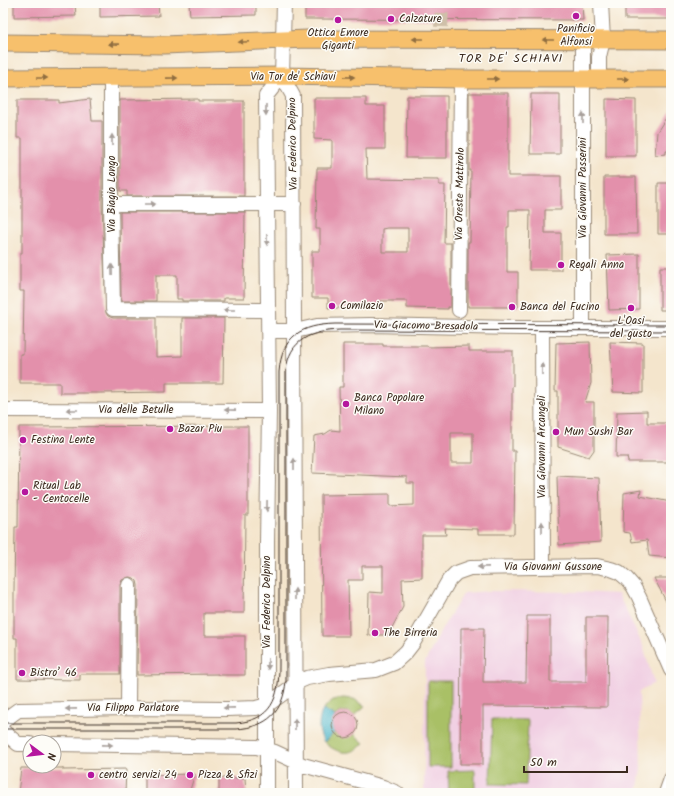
<svg xmlns="http://www.w3.org/2000/svg" width="674" height="796" font-family="Kalam,sans-serif">
  <style>
    .built { fill: #f1d0e3 }
    .green { fill: #a9c066; stroke: #727542 }
    .water { fill: #4bb5c9; stroke: #437074 }
    .building { fill: #e390ab; fill-rule: evenodd }
    .lines { fill: none; stroke-linecap: round; stroke-linejoin: round }
    .minor-tunnel { stroke: #cfc0a9; stroke-width: 14; stroke-dasharray: 14 7; stroke-linecap: butt }
    .minor-casing { stroke: #988875; stroke-width: 16 }
    .major-casing { stroke: #988875; stroke-width: 19 }
    .minor { stroke: #fff; stroke-width: 14 }
    .major { stroke: #f7c06c; stroke-width: 17 }
    .tram { stroke: #3b2a1e; stroke-width: 1 }
    .oneway { fill: #906e41 }
    .oneway2 { fill: #a79f9a }
    .poi-dot { fill: #b5179e; stroke: #fdfcf7; stroke-width: 1.5 }
    .labels { text-anchor: middle; dominant-baseline: central; stroke-width: 3; stroke-linejoin: round; paint-order: stroke }
    .poi-label { font-size: 11px; fill: #3b2a1e; stroke: #fdfcf7; text-anchor: start }
    .street-label { font-size: 11px; fill: #3b2a1e; stroke: #fdfcf7 }
    .neighbourhood-label { font-size: 12px; letter-spacing: 1px; fill: #3b2a1e; stroke: #fdfcf7 }
  </style>
  <rect width="100%" height="100%" fill="#fdfcf7"/>
  <filter id="ink" filterUnits="userSpaceOnUse"><feTurbulence type="fractalNoise" baseFrequency=".025" numOctaves="2"/><feDisplacementMap in="SourceGraphic" scale="8" xChannelSelector="R" yChannelSelector="G"/><feConvolveMatrix kernelMatrix="1 2 1 2 8 2 1 2 1" color-interpolation-filters="sRGB"/></filter>
  <filter id="wash" filterUnits="userSpaceOnUse"><feTurbulence type="fractalNoise" baseFrequency=".012" numOctaves="4" result="noise"/><feDisplacementMap in="SourceGraphic" scale="16" xChannelSelector="R" yChannelSelector="G"/><feGaussianBlur stdDeviation="0.9" result="paint"/><feColorMatrix in="noise" values="0 0 0 0 0 0 0 0 0 0 0 0 0 0 0 0 0 1.4 0 .05"/><feComposite in="paint" operator="in"/></filter>
  <g filter="url(#wash)">
    <rect width="100%" height="100%" fill="#f4e5cc"/>
    <!-- built -->
    <path class="built" d="M490 591 580 592 618 594 643 646 654 683 639 692 641 770 637 793H426L424 789 425 662 443 627 464 593Z"/>
    <!-- green -->
    <path class="green" d="M428 681H451V767H428Z
      M343 698 354 699 365 706 354 716C348 710 341 710 335 716L323 709 333 700Z
      M492 719 528 720 526 785 490 784Z
      M334 733C341 738 347 739 354 734L364 743C352 757 337 754 324 742Z
      M475 770V793H449L448 771Z"/>
    <!-- water -->
    <path class="water" d="M323 709 335 716 332 724 334 733 324 742C317 731 318 721 323 709Z"/>
    <g id="blocks">
      <!-- building -->
      <path class="building" d="M14 3H75L76 16 14 17Z
        M100 3H158L159 16 100 17Z
        M189 3H256V15L190 16Z
        M305 3H582L583 20 305 19Z
        M625 3H671V19H625Z
        M469 93H508V176H561V210H545V233H561V270H529L530 210H509V227H507V272H518V307H468V242H470L471 171H469Z
        M531 94H560V154H530Z
        M407 96H447V158H406Z
        M314 98H366V106H385V149H366L367 179 439 180V185H445L444 243H451V307H448V309L407 308V301H381V308H328V298H312V251H320V229H316L317 168H332V140L314 139ZM387 228H408V252H382V229Z
        M90 99 92 121H102V204L106 313 108 316 113 318H156V357L182 356V318H224L223 383H166V392L99 393H60V383H20V354H23L24 291H20V253H22V138H17V100H59V103Z
        M198 99V101H244V196H127V191H120V100Z
        M606 99 636 100V156H606Z
        M671 110V151H666V154L655 155 657 132Z
        M604 177H636L637 234H604Z
        M658 183H671V234H658Z
        M120 212H245L244 298H224V301H182V299H177V275H156V301H121Z
        M639 254V309L609 310 607 255Z
        M660 267H671V310H660Z
        M590 342 591 383 585 402H594V450L589 457 558 447V391H555L556 343Z
        M610 342 643 343V393L613 392Z
        M343 344H383V346H428V347L469 346V351H513V386H512V451H515L514 534H478V529L445 528 446 535H422V578L402 579 403 607 388 635H368L369 592 383 593V566H362V580H348L349 636H322L321 495 390 494V506L414 505V483H407V477L312 473 314 436 325 434 331 430 340 431 339 387H343ZM451 433H473V463H451Z
        M647 411V423H671V462H628L627 457H616L617 412Z
        M248 426V515H245L244 613H204V636H245V675H218V674L137 675 138 585 137 581 134 578 129 577 122 580 120 585V674H80V680L17 679V638H14V590L15 527H18L19 427Z
        M557 476 599 478 601 542 559 545Z
        M641 490 640 496 671 502V558L649 556 647 540 632 542 630 533 623 532 624 493Z
        M654 578H671V611Z
        M527 616H550V682H586V617H608L607 707 483 706V764H460L461 628H484L483 682H526Z
        M332 725a13 13 0 1 1 26 0a13 13 0 1 1-26 0Z
        M21 768H63V770L126 769 125 793H18Z
        M195 774 189 793H145V775Z
        M219 778H245L246 793H219Z"/>
    </g>
  </g>
  <g filter="url(#ink)">
    <use href="#blocks" fill-opacity="0" stroke="#988875" stroke-width="1"/>
    <g class="lines">
      <!-- minor-tunnel -->
      <path class="minor-tunnel" d="M441 27 442 3"/>
      <defs>
        <path id="minor" d="M282 76 293 96 296 793
          M282 76 284 3
          M111 78V204L113 309 268 310
          M599 79V57L603 40 601 3
          M111 204H294
          M459 310 461 79
          M542 328 543 566
          M583 328V40
          M269 331H295L317 326 371 325 521 328H671
          M3 410 269 411
          M128 708 129 585
          M3 721 18 710 128 708 227 709 256 708 267 705 300 681 307 678 329 674 376 670 394 663 406 652 413 643 449 580 456 573 470 568 597 566 611 569 619 572 626 578 633 586 639 597 671 670
          M3 731 18 744H30
          M54 744 257 747 275 752 303 765 383 787 397 793
          M267 793V542L269 411 266 96 282 76
          M666 793 671 779"/>
        <path id="major" d="M3 43 164 45 307 39 671 40
          M3 78 282 76 461 79H671"/>
      </defs>
      <!-- minor casing -->
      <use href="#minor" class="minor-casing"/>
      <!-- major casing -->
      <use href="#major" class="major-casing"/>
      <!-- minor -->
      <use href="#minor" class="minor"/>
      <!-- major -->
      <use href="#major" class="major"/>
      <!-- tram -->
      <path class="tram" d="M3 723H236C272 720 279 698 279 666V372C282 336 301 325 335 324L671 325
        M3 729H236C268 727 283 712 286 681V371C289 339 312 331 340 330L671 331"/>
    </g>
    <!-- one-way arrows -->
    <defs><path id="oneway-solid" d="M-6-.8H1V-3.2L6.5 0L1 3.2V.8H-6Z"/></defs>
    <g class="oneway">
      <use href="#oneway-solid" transform="translate(418 39) rotate(-180)"/>
      <use href="#oneway-solid" transform="translate(548 40) rotate(-180)"/>
      <use href="#oneway-solid" transform="translate(244 42) rotate(177)"/>
      <use href="#oneway-solid" transform="translate(114 44) rotate(-179)"/>
      <use href="#oneway-solid" transform="translate(349 77) rotate(1)"/>
      <use href="#oneway-solid" transform="translate(42 78)"/>
      <use href="#oneway-solid" transform="translate(172 78) rotate(-1)"/>
      <use href="#oneway-solid" transform="translate(493 79)"/>
      <use href="#oneway-solid" transform="translate(623 79)"/>
    </g>
    <g class="oneway2">
      <use href="#oneway-solid" transform="translate(266 110) rotate(90)"/>
      <use href="#oneway-solid" transform="translate(583 118) rotate(-90)"/>
      <use href="#oneway-solid" transform="translate(112 140) rotate(-90)"/>
      <use href="#oneway-solid" transform="translate(150 204)"/>
      <use href="#oneway-solid" transform="translate(267 240) rotate(89)"/>
      <use href="#oneway-solid" transform="translate(112 270) rotate(-91)"/>
      <use href="#oneway-solid" transform="translate(229 310) rotate(-180)"/>
      <use href="#oneway-solid" transform="translate(542 369) rotate(-90)"/>
      <use href="#oneway-solid" transform="translate(72 410) rotate(-180)"/>
      <use href="#oneway-solid" transform="translate(230 410) rotate(-179)"/>
      <use href="#oneway-solid" transform="translate(294 464) rotate(-90)"/>
      <use href="#oneway-solid" transform="translate(267 506) rotate(91)"/>
      <use href="#oneway-solid" transform="translate(542 527) rotate(-90)"/>
      <use href="#oneway-solid" transform="translate(483 567) rotate(179)"/>
      <use href="#oneway-solid" transform="translate(295 594) rotate(-90)"/>
      <use href="#oneway-solid" transform="translate(268 664) rotate(90)"/>
      <use href="#oneway-solid" transform="translate(229 708) rotate(179)"/>
      <use href="#oneway-solid" transform="translate(71 709) rotate(179)"/>
      <use href="#oneway-solid" transform="translate(295 724) rotate(-90)"/>
      <use href="#oneway-solid" transform="translate(107 745) rotate(1)"/>
    </g>
  </g>
  <!-- markers -->
  <g class="poi-dot">
    <circle cx="576" cy="16" r="4"/>
    <circle cx="391" cy="19" r="4"/>
    <circle cx="338" cy="20" r="4"/>
    <circle cx="561" cy="265" r="4"/>
    <circle cx="332" cy="306" r="4"/>
    <circle cx="512" cy="307" r="4"/>
    <circle cx="631" cy="308" r="4"/>
    <circle cx="346" cy="404" r="4"/>
    <circle cx="170" cy="429" r="4"/>
    <circle cx="556" cy="432" r="4"/>
    <circle cx="23" cy="440" r="4"/>
    <circle cx="25" cy="492" r="4"/>
    <circle cx="375" cy="633" r="4"/>
    <circle cx="22" cy="673" r="4"/>
    <circle cx="91" cy="775" r="4"/>
    <circle cx="190" cy="775" r="4"/>
  </g>
  <g class="labels">
    <!-- poi labels -->
    <g class="poi-label">
      <text x="399" y="19">Calzature</text>
      <text x="576" y="29" text-anchor="middle">Panificio<tspan x="576" dy="13">Alfonsi</tspan></text>
      <text x="338" y="33" text-anchor="middle">Ottica Emore<tspan x="338" dy="13">Giganti</tspan></text>
      <text x="569" y="265">Regali Anna</text>
      <text x="340" y="306">Comilazio</text>
      <text x="520" y="307">Banca del Fucino</text>
      <text x="631" y="321" text-anchor="middle">L'Oasi<tspan x="631" dy="13">del gusto</tspan></text>
      <text x="354" y="398">Banca Popolare<tspan x="354" dy="13">Milano</tspan></text>
      <text x="178" y="429">Bazar Piu</text>
      <text x="564" y="432">Mun Sushi Bar</text>
      <text x="31" y="440">Festina Lente</text>
      <text x="33" y="486">Ritual Lab<tspan x="33" dy="13">- Centocelle</tspan></text>
      <text x="383" y="633">The Birreria</text>
      <text x="30" y="673">Bistro’ 46</text>
      <text x="99" y="775">centro servizi 24</text>
      <text x="198" y="775">Pizza &amp; Sfizi</text>
    </g>
    <!-- street labels -->
    <g class="street-label">
      <text x="293" y="77">Via Tor de' Schiavi</text>
      <text transform="translate(293 144) rotate(-91)">Via Federico Delpino</text>
      <text transform="translate(583 188) rotate(-90)">Via Giovanni Passerini</text>
      <text transform="translate(112 194) rotate(-90)">Via Biagio Longo</text>
      <text transform="translate(460 194) rotate(-89)">Via Oreste Mattirolo</text>
      <text transform="translate(426 326) rotate(1)">Via Giacomo Bresadola</text>
      <text x="136" y="410">Via delle Betulle</text>
      <text transform="translate(542 447) rotate(-90)">Via Giovanni Arcangeli</text>
      <text x="553" y="567">Via Giovanni Gussone</text>
      <text transform="translate(267 602) rotate(-90)">Via Federico Delpino</text>
      <text x="133" y="708">Via Filippo Parlatore</text>
    </g>
    <!-- neighbourhood labels -->
    <g class="neighbourhood-label">
      <text x="511" y="58">TOR DE' SCHIAVI</text>
    </g>
  </g>
  <!-- margin -->
  <rect width="674" height="796" fill="none" stroke="#fdfcf7" stroke-width="16"/>
  <!-- north arrow -->
  <g transform="translate(42 754) rotate(105)"><circle r="19" fill="#fdfcf7" stroke="#afa8a0"/>
  <path d="M0-3L7 15L0 10L-7 15Z" fill="#b5179e"/>
  <text y="-6" font-size="11" font-weight="bold" text-anchor="middle" fill="#3b2a1e">N</text>
  </g>
  <!-- scale -->
  <path d="M524 766v6h103v-6" fill="none" stroke="#3b2a1e" stroke-width="2"/>
  <text x="530" y="766" font-size="12" fill="#3b2a1e" stroke="#fdfcf7" stroke-width="3" paint-order="stroke">50 m</text>
</svg>
